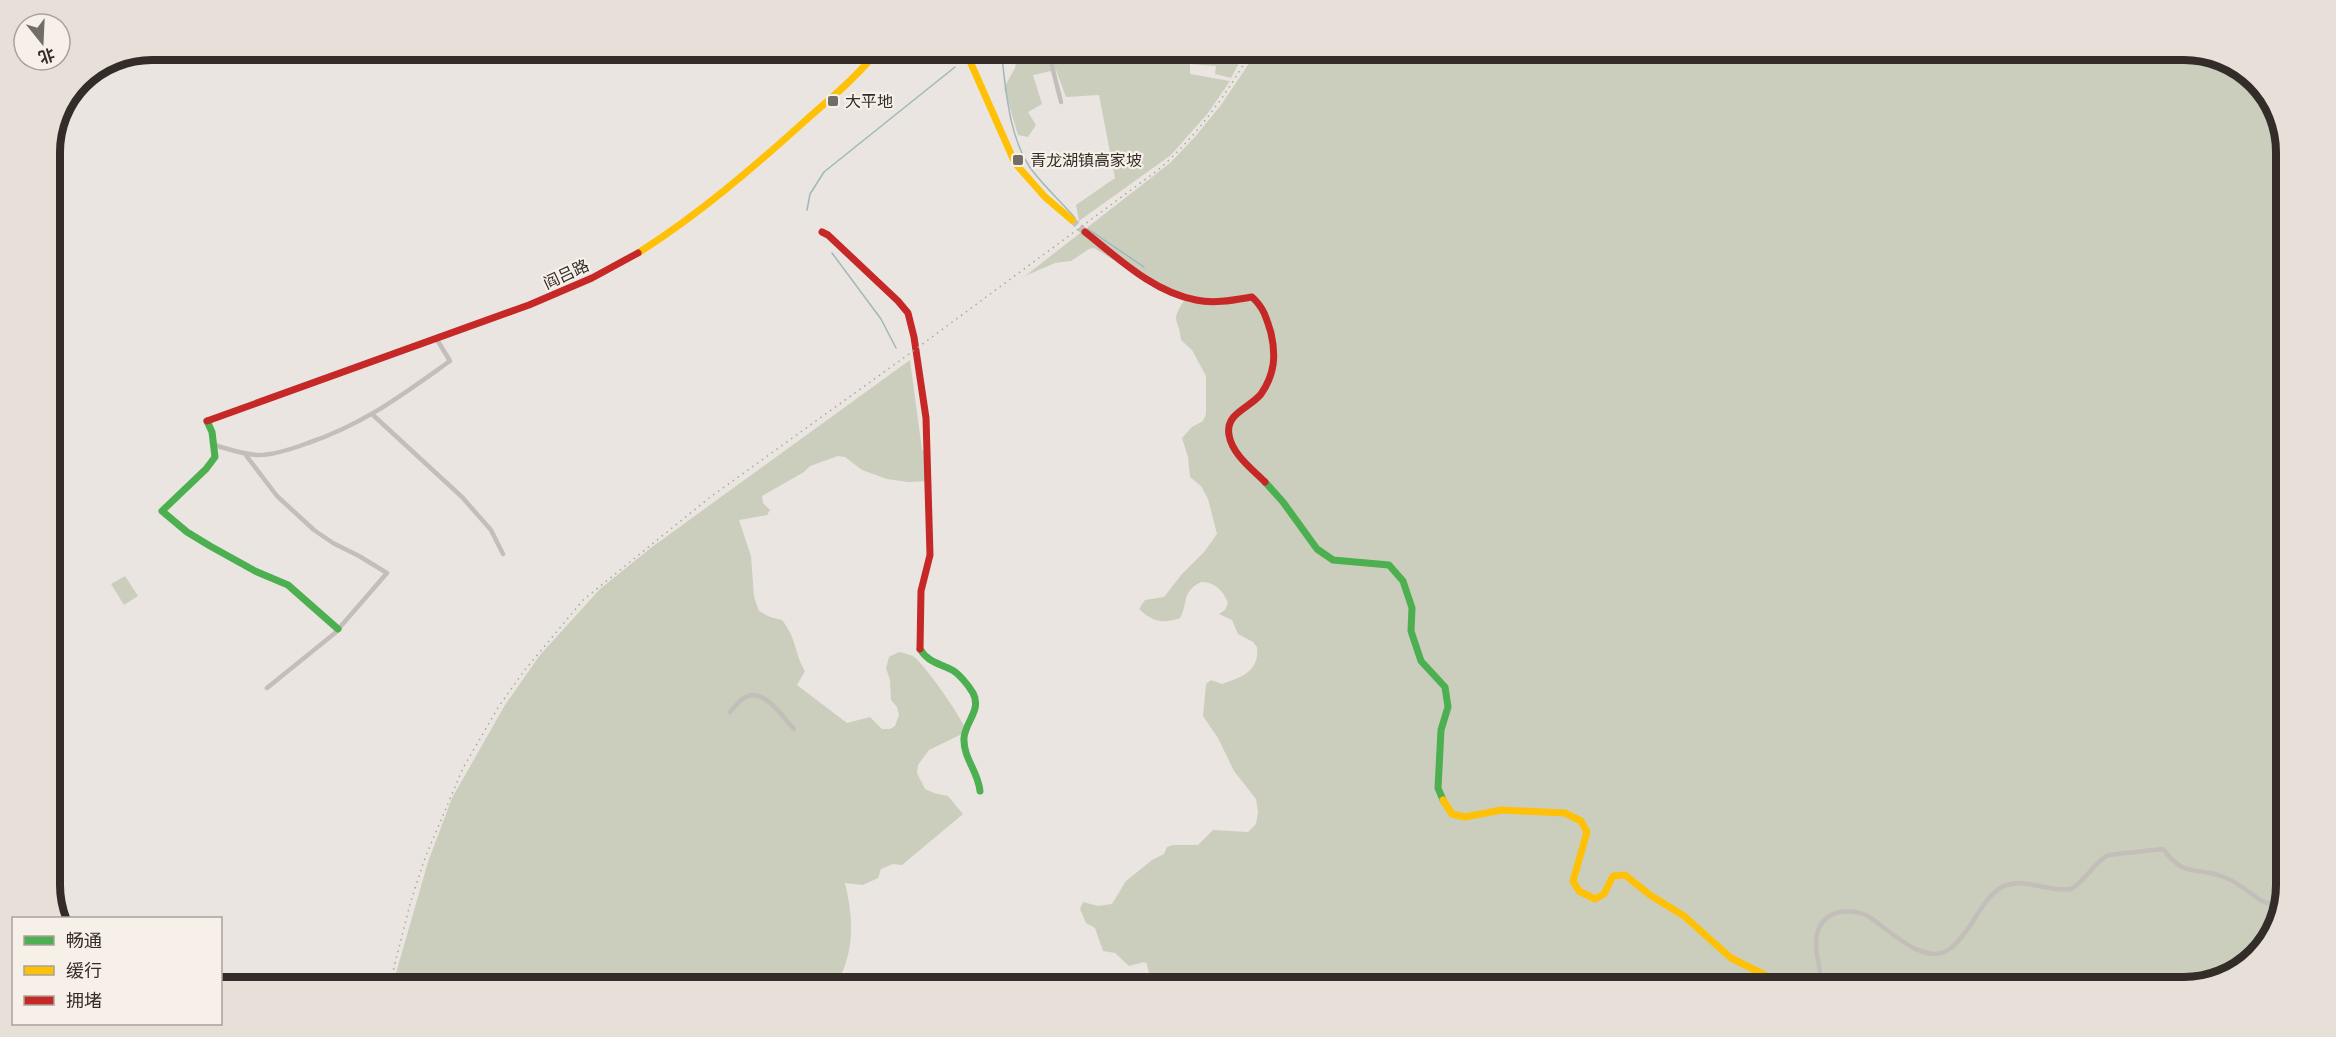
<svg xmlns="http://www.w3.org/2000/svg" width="2336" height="1037" font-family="Mulish,'Noto Sans SC',sans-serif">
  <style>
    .green { fill: #cbcebc }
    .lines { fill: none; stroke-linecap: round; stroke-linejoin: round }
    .stream { stroke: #9fb8b9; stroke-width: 1.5 }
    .secondary-tunnel { stroke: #c5c0bb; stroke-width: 7; stroke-dasharray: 7 3.5; stroke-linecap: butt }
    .street { stroke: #c3beba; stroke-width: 4.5 }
    .fast { stroke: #4caf50; stroke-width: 7 }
    .slow { stroke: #ffc107; stroke-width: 7 }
    .jam { stroke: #c62828; stroke-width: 7 }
    .rail { stroke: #aba7a4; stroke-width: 1.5; stroke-dasharray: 1.5 4.5; stroke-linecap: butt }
    .poi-dot { fill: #736d68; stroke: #f7f0e8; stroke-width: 2 }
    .labels { text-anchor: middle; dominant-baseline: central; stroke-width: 4.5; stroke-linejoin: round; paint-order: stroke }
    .poi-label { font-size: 16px; fill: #332c28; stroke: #f7f0e8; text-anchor: start }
    .street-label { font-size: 16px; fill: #332c28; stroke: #f7f0e8 }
    .rim { fill: none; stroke: #332c28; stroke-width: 8 }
  </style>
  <rect width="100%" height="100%" fill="#eae5e0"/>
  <!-- green -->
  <path class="green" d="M1038 50H1246L1231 78 1215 74 1216 66 1190 64V74L1230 81 1208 113 1171 155 1079 221 1076 205 1115 178 1099 95 1066 97 1056 70 1033 75 1042 104 1028 112 1036 125 1028 137 1018 135 1004 88 1015 68 1017 57Z
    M1256 50H2184L2223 57 2266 90 2286 145 2279 924 2241 970 2185 987H1154C1153 979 1148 974 1147 964L1144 962 1129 966 1115 953 1103 951 1095 928 1086 923 1080 909 1083 902 1098 906 1112 904 1126 881 1152 860 1164 854 1167 847 1173 845H1198L1213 830 1248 832 1256 824 1258 812 1256 799 1234 771 1218 738 1203 716 1206 684 1211 680 1222 684C1241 678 1260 671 1257 647L1253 642 1238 634 1232 620 1219 614 1225 610 1228 603C1223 590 1215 582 1201 582 1180 593 1189 603 1180 618 1162 624 1153 622 1139 609L1145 600 1164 597 1182 574 1204 552 1217 534 1208 499 1201 486 1190 477 1188 457 1182 438 1192 427 1203 421 1206 414V376L1192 350 1181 340C1179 317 1169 324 1185 299L1145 279 1094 248 1089 249 1071 261 1055 263 1025 276 1170 163 1194 138 1221 105 1246 68Z
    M910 360 922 450 928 451 931 481 908 482 887 479 862 470 845 457 838 456 810 466 804 472 762 496 763 503 770 510 767 515 739 520 751 556 754 597 759 611 770 617 782 620C797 639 795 655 805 671L797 685 847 723 870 717 882 729H890L895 726 899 715 897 707 891 700 890 680 886 668 889 657 899 652C904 653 908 654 913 656 925 665 957 711 964 726L962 734 929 750 918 765 917 773 925 789 934 793 948 796 963 814 902 865 893 864 881 869 878 878 863 885 845 883C854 920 855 953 835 987H392L428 862 452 798 505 705 540 655 600 589 652 547Z
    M125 576 138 596 124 605 111 584Z"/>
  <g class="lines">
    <!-- stream -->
    <path class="stream" d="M975 50H976
      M1001 50C1006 88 1008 133 1029 166 1042 185 1060 200 1075 218
      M807 210 810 194 824 172 955 67
      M1088 229 1144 267
      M832 253 881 319 896 348"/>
    <!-- secondary-tunnel -->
    <path class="secondary-tunnel" d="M1072 220 1085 232"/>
    <!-- street -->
    <path class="street" d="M1048 50 1061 102
      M1192 50 1193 62
      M373 415 462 497 491 530 503 554
      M214 445C229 449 244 455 259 455 275 455 292 449 308 443 364 424 402 395 450 361L436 338
      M245 454 277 496 314 530 333 543 359 556 387 573 335 633 267 688
      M730 712C734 707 739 701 744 698 762 685 783 717 794 729
      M1817 987C1823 967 1817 965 1816 946 1815 914 1842 905 1868 916 1888 929 1924 966 1948 950 1959 943 1968 929 1975 918 1982 907 1990 894 2002 887 2023 876 2049 893 2071 889 2086 881 2093 863 2108 855L2163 849C2187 880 2194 865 2224 877 2237 882 2249 892 2260 900L2267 903H2279"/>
    <!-- fast -->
    <path class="fast" d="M207 421 212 432 215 457 206 469 162 511 187 532 210 546 255 571 288 585 338 629
      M1265 482 1283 502 1317 549 1333 560 1389 565 1403 581 1412 608 1411 631 1421 661 1445 687 1448 707 1441 730 1438 788 1443 800
      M920 649C928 662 938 663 950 669 958 672 969 686 973 693 982 710 965 722 964 738 963 758 978 771 980 791"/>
    <!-- slow -->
    <path class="slow" d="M965 50 1015 163 1045 197 1072 220
      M638 253C698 215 753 168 806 120 831 98 857 77 878 50
      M1443 800 1452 814 1465 817 1501 810 1565 813 1581 821 1587 832 1573 881 1579 891 1595 899 1604 894 1613 876 1625 875 1650 895 1684 916 1731 958 1773 979 1783 987"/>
    <!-- jam -->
    <path class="jam" d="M822 232 828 235 898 301 908 313 914 337 926 418 930 555 921 591 920 649
      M1085 232C1118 258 1153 292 1196 300 1214 304 1234 300 1252 297 1264 308 1266 317 1271 333 1276 355 1275 374 1261 394 1250 408 1225 413 1229 435 1232 454 1252 469 1265 482
      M207 421 529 305 592 278 638 253"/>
    <!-- rail -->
    <path class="rail" d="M389 987 410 904 425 858 463 768 499 706 524 671 583 600 709 498 909 354 1158 170C1197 136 1227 94 1252 50"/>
  </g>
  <!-- markers -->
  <g class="poi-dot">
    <rect x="827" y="95" width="12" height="12" rx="3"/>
    <rect x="1012" y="154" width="12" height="12" rx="3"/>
  </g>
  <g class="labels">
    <!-- poi labels -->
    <g class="poi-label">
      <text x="845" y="101">大平地</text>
      <text x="1030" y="160">青龙湖镇高家坡</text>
    </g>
    <!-- street labels -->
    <g class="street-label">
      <text transform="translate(566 274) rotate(-25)">阎吕路</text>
    </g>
  </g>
  <!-- crop -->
  <path d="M0 0H2336V1037H0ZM152 60H2184A92 92 0 0 1 2276 152V885A92 92 0 0 1 2184 977H152A92 92 0 0 1 60 885V152A92 92 0 0 1 152 60Z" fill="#e7e0d9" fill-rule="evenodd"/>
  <path class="rim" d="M152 60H2184A92 92 0 0 1 2276 152V885A92 92 0 0 1 2184 977H152A92 92 0 0 1 60 885V152A92 92 0 0 1 152 60Z"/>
  <!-- legend -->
  <rect x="12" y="917" width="210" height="108" fill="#f7f0e8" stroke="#a9a29b" stroke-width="1.5"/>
  <rect x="24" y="936" width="30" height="9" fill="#4caf50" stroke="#a9a29b" stroke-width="1.5"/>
  <text x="66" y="947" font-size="18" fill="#332c28">畅通</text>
  <rect x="24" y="966" width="30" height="9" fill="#ffc107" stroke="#a9a29b" stroke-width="1.5"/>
  <text x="66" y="977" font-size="18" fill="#332c28">缓行</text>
  <rect x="24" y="996" width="30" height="9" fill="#c62828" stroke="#a9a29b" stroke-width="1.5"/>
  <text x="66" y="1007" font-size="18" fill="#332c28">拥堵</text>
  <!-- north arrow -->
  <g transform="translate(42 42) rotate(162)"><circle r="28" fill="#f7f0e8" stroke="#a9a29b" stroke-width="1.5"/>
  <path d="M0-4.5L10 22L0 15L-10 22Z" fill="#736d68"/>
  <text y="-9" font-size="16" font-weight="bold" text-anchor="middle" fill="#332c28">北</text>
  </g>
</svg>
